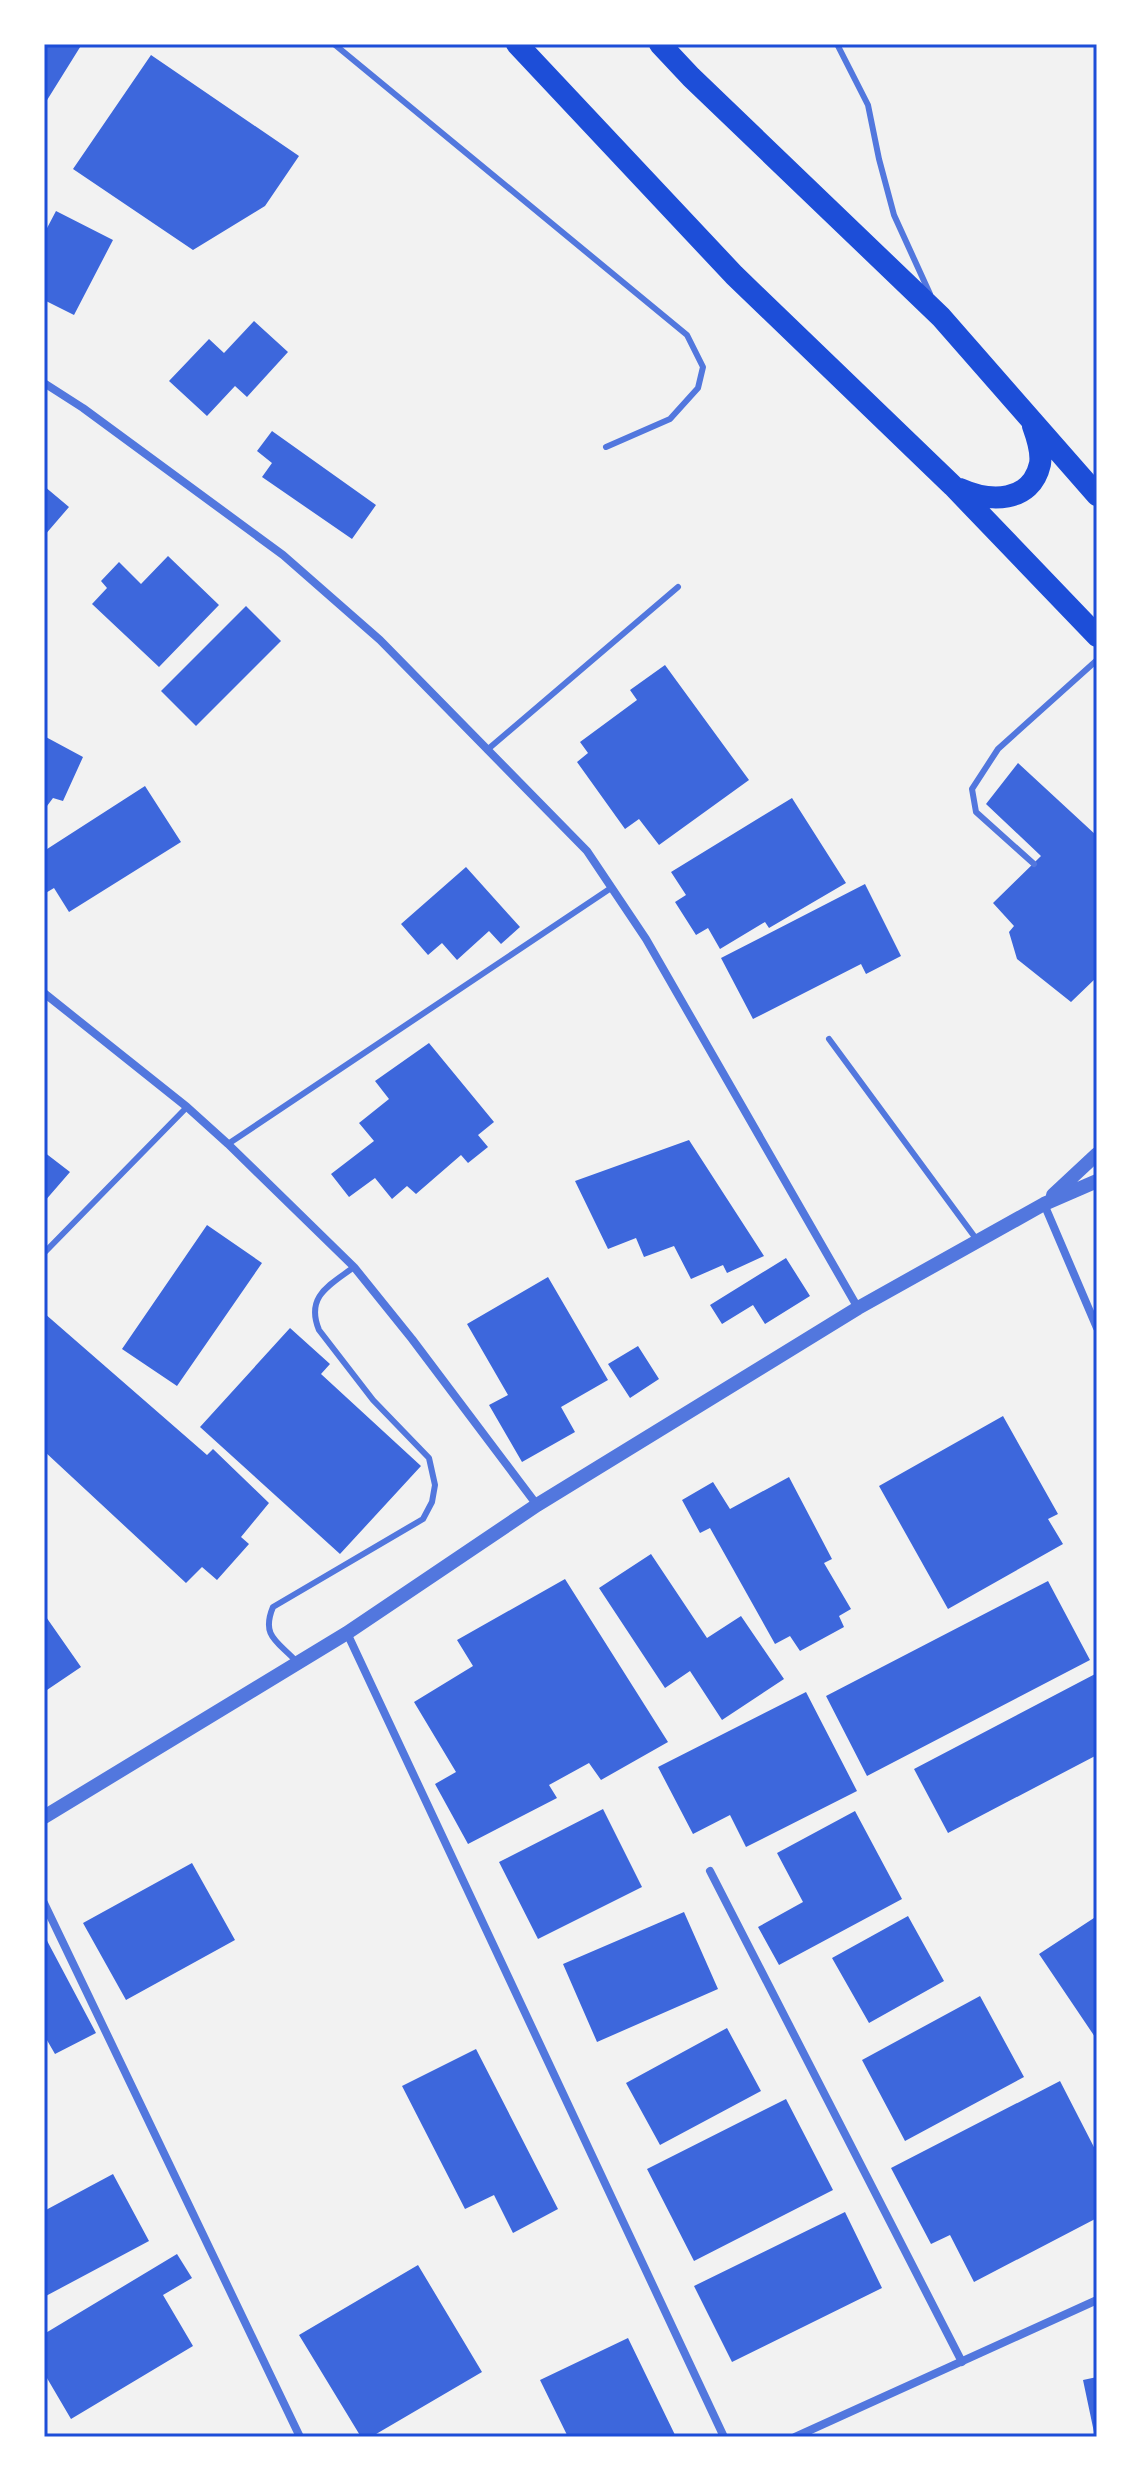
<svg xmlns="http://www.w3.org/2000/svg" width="1141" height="2481" font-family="'Playfair Display',serif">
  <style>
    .building { fill: #3d67dc }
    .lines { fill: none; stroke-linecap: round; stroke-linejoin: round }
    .service { stroke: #5277de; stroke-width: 6 }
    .minor { stroke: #5277de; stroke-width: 8 }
    .tertiary { stroke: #5277de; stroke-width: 14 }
    .trunk { stroke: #1d4ed8; stroke-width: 22 }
    .neatline { fill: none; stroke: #1d4ed8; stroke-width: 3 }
  </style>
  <rect width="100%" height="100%" fill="#f2f2f2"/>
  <!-- building -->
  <path class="building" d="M44 44H82L44 105Z
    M151 55 299 156 265 206 193 250 73 169Z
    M56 211 113 240 74 315 44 300V229L46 230Z
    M254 321 288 352 247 397 235 386 207 416 169 381 209 339 224 353Z
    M272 431 376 505 352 539 262 477 272 463 257 451Z
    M44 486 69 507 44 536Z
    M168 556 219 605 159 667 92 604 107 588 101 581 119 562 141 584Z
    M246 606 281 641 196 726 161 691Z
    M665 665 749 780 659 845 639 819 625 829 577 762 588 753 580 742 637 700 630 690Z
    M44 736 83 757 63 801 53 798 44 810Z
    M1018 763 1097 836V977L1071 1002 1017 959 1009 932 1014 926 993 903 1041 856 986 804Z
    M145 786 181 842 69 912 54 888 44 894V851Z
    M792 798 846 883 769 928 765 922 720 949 708 928 696 935 675 902 686 895 671 872Z
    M466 867 520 927 501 944 489 931 457 960 442 943 428 955 401 924Z
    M865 884 901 956 866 974 861 964 753 1019 721 958Z
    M429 1043 494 1122 478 1135 488 1147 468 1163 461 1155 416 1194 407 1186 392 1199 375 1178 349 1197 331 1174 374 1141 359 1123 389 1099 375 1081Z
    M689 1140 764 1256 727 1273 723 1265 691 1279 674 1246 644 1257 636 1238 608 1249 575 1181Z
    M44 1152 70 1172 44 1202Z
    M207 1225 262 1263 177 1386 122 1349Z
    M786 1258 810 1296 765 1324 753 1305 722 1324 710 1305Z
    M548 1277 608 1380 561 1407 575 1432 522 1462 489 1405 508 1395 467 1324Z
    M44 1313 207 1455 213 1449 269 1503 241 1537 249 1544 217 1580 202 1567 186 1583 44 1451Z
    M290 1328 330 1364 321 1374 421 1466 340 1554 200 1427Z
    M638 1346 659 1379 630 1398 608 1364Z
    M1003 1416 1058 1514 1048 1519 1063 1544 948 1609 879 1486Z
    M789 1477 832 1559 824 1563 851 1609 839 1616 844 1627 800 1651 790 1636 775 1644 710 1528 700 1533 682 1500 713 1482 730 1509Z
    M651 1554 707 1638 741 1616 784 1679 722 1720 690 1671 665 1688 599 1588Z
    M565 1579 668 1742 601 1780 589 1763 549 1785 557 1798 468 1844 435 1784 456 1772 414 1702 473 1666 457 1640Z
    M1048 1581 1090 1660 867 1776 826 1696Z
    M44 1614 81 1667 44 1692Z
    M1097 1673V1755L948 1833 914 1769Z
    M806 1692 857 1791 746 1847 730 1815 693 1834 658 1767Z
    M603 1809 642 1887 538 1939 499 1862Z
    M855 1811 902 1899 779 1965 758 1927 803 1902 777 1853Z
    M192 1863 235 1940 126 2000 83 1923Z
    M684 1912 718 1989 597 2042 563 1964Z
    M908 1916 944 1981 869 2023 832 1958Z
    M1097 1916V2040L1039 1954Z
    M44 1935 96 2033 55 2054 44 2035Z
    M980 1996 1024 2077 905 2141 862 2060Z
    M727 2028 761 2091 660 2145 626 2083Z
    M476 2049 558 2209 513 2233 494 2195 465 2209 402 2086Z
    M1060 2081 1097 2153V2218L974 2282 950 2235 931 2244 891 2168Z
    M786 2099 833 2190 694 2261 647 2169Z
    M113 2174 149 2241 44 2297V2211Z
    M845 2212 882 2288 732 2362 694 2286Z
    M177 2254 192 2278 163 2295 193 2346 71 2419 44 2373V2334Z
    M418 2265 482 2372 371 2437H361L299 2335Z
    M628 2338 676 2437H568L540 2380Z
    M1097 2377V2437H1095L1083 2380Z"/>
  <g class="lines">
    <!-- service -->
    <path class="service" d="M334 44 687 335 703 367 698 388 670 419 606 447
      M837 44 868 105 879 159 894 215 930 294
      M487 750 678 587
      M1034 864 976 812 972 789 998 749 1097 660
      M829 1039 977 1240
      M228 1144 611 888
      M44 1253 187 1107
      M296 1661C277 1641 261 1636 273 1607L423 1519 432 1502 435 1485 429 1458 373 1400 319 1330C305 1296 330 1285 354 1267"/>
    <!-- minor -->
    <path class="minor" d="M44 383 83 408 283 555 380 640 587 851 646 939 858 1308
      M44 993 187 1107 228 1144 354 1267 412 1339 537 1505
      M1044 1204 1097 1328
      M347 1633 724 2437
      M710 1871 962 2362
      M44 1903 300 2437
      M795 2437 1097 2300"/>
    <!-- tertiary -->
    <path class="tertiary" d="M1053 1195 1097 1154
      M44 1817 347 1633 537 1505 858 1308 1044 1204 1097 1181"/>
    <!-- trunk -->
    <path class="trunk" d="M517 44 734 275 953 486 1097 636
      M660 44 691 77 941 317 1097 495
      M960 489C989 502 1031 504 1040 464 1042 452 1037 437 1033 426"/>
  </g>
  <!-- border -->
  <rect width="1141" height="2481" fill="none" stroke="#ffffff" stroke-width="92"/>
  <rect x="46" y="46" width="1049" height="2389" class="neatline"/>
</svg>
